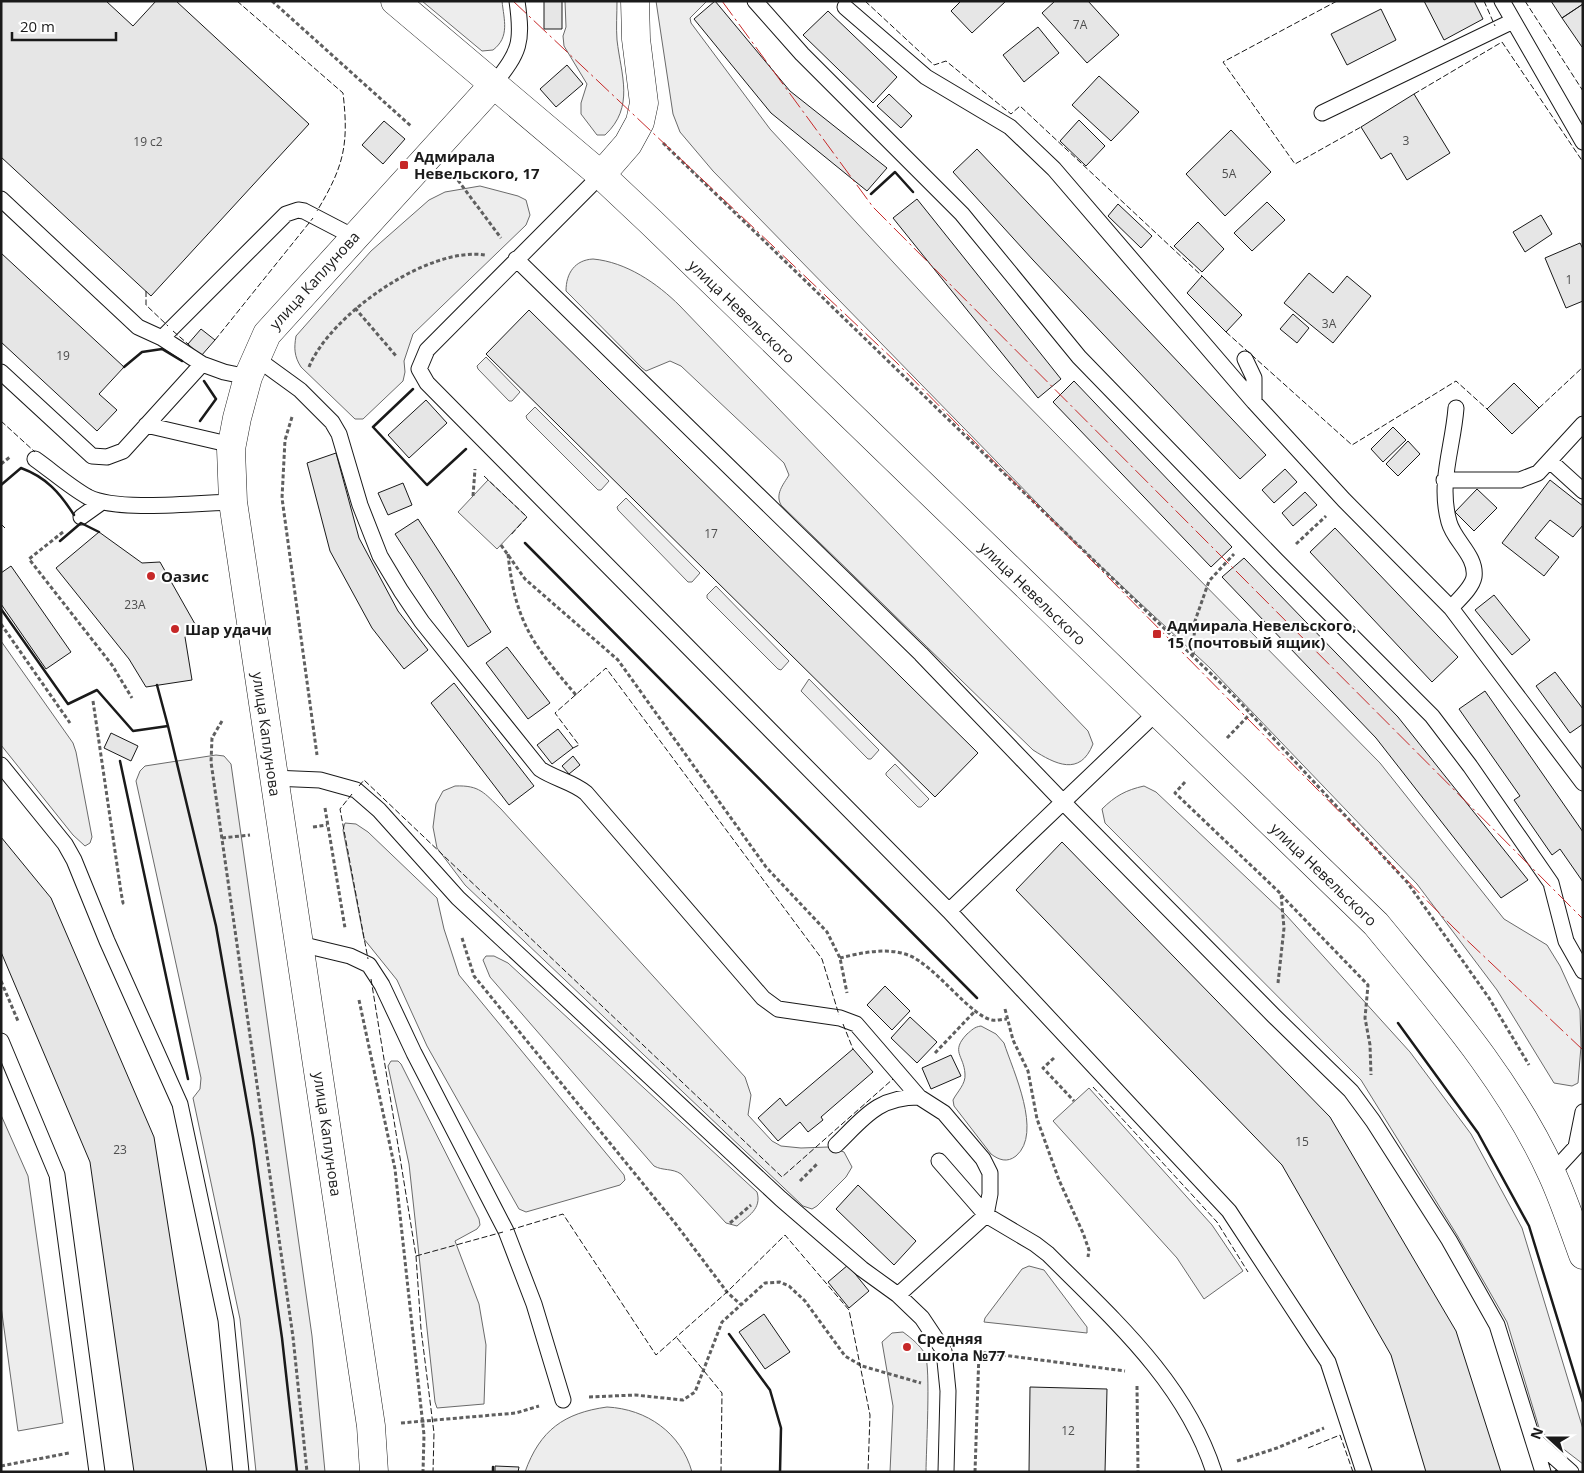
<svg xmlns="http://www.w3.org/2000/svg" width="1584" height="1473" font-family="'Open Sans',sans-serif">
  <style>
    .green { fill: #ededed; stroke: #6a6a6a }
    .building { fill: #e6e6e6; stroke: #1a1a1a }
    .lines { fill: none; stroke-linecap: round; stroke-linejoin: round }
    .service-casing { stroke: #1a1a1a; stroke-width: 17 }
    .minor-casing { stroke: #1a1a1a; stroke-width: 29 }
    .tertiary-casing { stroke: #1a1a1a; stroke-width: 29 }
    .secondary-casing { stroke: #1a1a1a; stroke-width: 29 }
    .path { stroke: #5f5f5f; stroke-width: 3; stroke-dasharray: 4 2.5; stroke-linecap: butt }
    .service { stroke: #fff; stroke-width: 15 }
    .minor { stroke: #fff; stroke-width: 28 }
    .tertiary { stroke: #fff; stroke-width: 28 }
    .secondary { stroke: #fff; stroke-width: 28 }
    .fence { stroke: #1a1a1a; stroke-width: 1; stroke-dasharray: 6 2.5; stroke-linecap: butt }
    .wall { stroke: #1a1a1a; stroke-width: 2.5 }
    .power { stroke: #c62828; stroke-width: 1; stroke-dasharray: 18 4 2.5 4; stroke-linecap: butt }
    .poi-dot { fill: #c62828; stroke: #fff; stroke-width: 2 }
    .labels { text-anchor: middle; dominant-baseline: central; stroke-width: 4; stroke-linejoin: round; paint-order: stroke }
    .number-label { font-size: 12px; fill: #4d4d4d }
    .poi-label { font-size: 15px; font-weight: bold; fill: #1a1a1a; stroke: #fff; text-anchor: start }
    .street-label { font-size: 15px; fill: #1a1a1a; stroke: #fff }
  </style>
  <rect width="100%" height="100%" fill="#fff"/>
  <!-- green -->
  <path class="green" d="M422 1H502C504 20 510 37 493 50L482 51Z
    M565 1H617C617 14 616 27 617 40 621 75 635 107 605 135H597L581 114V103L587 84 564 46 563 36 566 27Z
    M656 1H707L690 18 691 23 770 129 992 369 1380 763 1504 919 1547 945 1560 966 1580 1010 1581 1046 1578 1083 1572 1086 1554 1083 1497 990 1417 884 1210 668 1082 549 713 171 680 132 673 114Z
    M480 186 518 196 526 200 530 215 526 225 413 334 404 361 405 372 403 381 363 419H355L301 367C294 356 294 348 296 336L371 251 429 200 445 192Z
    M593 259C626 262 657 283 680 306L1088 731 1093 744C1080 777 1055 764 1033 750L781 505C775 494 783 485 789 475L784 463 681 366 670 361 646 371 642 368 572 297 566 291C566 273 575 260 593 259Z
    M486 357 520 392 512 401H509L478 369 477 366Z
    M535 407 609 481 601 490H598L527 419 526 416Z
    M488 480 527 517 497 549 458 512Z
    M626 498 700 573 692 582H688L618 510 617 507Z
    M716 586 789 661 781 670 778 669 707 598V595Z
    M1 641 73 743 76 752 92 837 90 843 85 846 73 835 1 745Z
    M809 679 879 750 871 759H868L801 691Z
    M216 755 224 756 231 764 312 1336 325 1472H256L240 1319 193 1098 200 1089 201 1078 136 781 140 771 145 766Z
    M895 764 929 799 921 807H918L886 775V773Z
    M455 786C480 785 484 793 501 809L745 1077 751 1095 748 1115 772 1141 781 1146 801 1148 828 1147 844 1152 852 1167 846 1177 817 1206 812 1209 803 1206 465 885 437 848 433 827 436 804 443 791Z
    M1144 786 1156 792 1286 915 1410 1052 1471 1134 1522 1228 1583 1429V1464L1540 1431 1507 1322 1457 1235 1361 1080 1105 823 1102 809C1115 796 1126 790 1144 786Z
    M345 823 356 824 368 832 437 898 444 929 459 975 624 1175 625 1180 620 1185 526 1212 519 1209 427 1046 397 980 364 939 343 830Z
    M486 956H494L508 963 757 1192C762 1209 748 1216 737 1226L726 1223 681 1174C672 1168 663 1171 654 1166L490 977 483 960Z
    M981 1026 996 1034 1004 1043C1013 1071 1043 1133 1016 1156 1007 1163 999 1160 991 1154L954 1106 953 1100C957 1092 966 1084 965 1074 964 1055 950 1052 967 1034 972 1030 974 1027 981 1026Z
    M391 1061H398L401 1064 479 1219 480 1225 477 1229 455 1241 479 1304 486 1345 484 1404 437 1408 435 1402 409 1164 388 1066Z
    M1089 1088 1212 1225 1243 1271 1204 1299 1177 1258 1053 1121Z
    M1 1115 28 1176 63 1423 18 1431 1 1306Z
    M1029 1266 1044 1270 1087 1327V1333L984 1322 985 1318 1022 1269Z
    M903 1332C911 1338 920 1345 925 1354 931 1367 926 1452 926 1472H890L893 1406 882 1342 892 1333Z
    M607 1407C647 1409 681 1433 692 1472H525C540 1430 564 1413 607 1407Z"/>
  <!-- building -->
  <path class="building" d="M1 1H106L133 26 156 1H176L309 124 151 296 1 157Z
    M544 1H562V29H544Z
    M715 1 790 91 887 168 867 191 771 113 694 19Z
    M961 1H1006L972 33 951 11Z
    M1055 1H1088L1119 35 1087 63 1042 13Z
    M1424 1H1474L1483 19 1444 40Z
    M1551 1H1583V4L1562 18Z
    M1583 4V46L1582 47 1562 18Z
    M1381 9 1396 40 1347 65 1331 34Z
    M828 11 897 77 873 103 803 35Z
    M1038 27 1059 53 1024 82 1003 55Z
    M567 65 583 84 556 107 540 89Z
    M1099 76 1139 112 1111 141 1072 105Z
    M889 94 912 116 901 128 877 106Z
    M1414 94 1450 153 1407 180 1391 153 1381 159 1361 127Z
    M1079 120 1105 146 1086 166 1060 141Z
    M384 121 405 139 383 164 362 145Z
    M1231 130 1271 172 1225 216 1186 174Z
    M977 149 1266 455 1240 479 1033 260 953 172Z
    M917 199 1061 379 1038 398 893 218Z
    M1267 202 1285 220 1252 251 1234 233Z
    M1118 204 1152 236 1141 248 1108 216Z
    M1541 215 1552 234 1525 252 1513 232Z
    M1198 222 1224 249 1202 272 1174 246Z
    M1580 243 1583 249V301L1566 308 1545 258Z
    M1 253 124 367 99 394 117 410 97 431 1 342Z
    M1309 273 1333 293 1347 276 1371 296 1333 343 1284 303Z
    M1202 276 1242 315 1226 332 1187 293Z
    M529 310 978 753 935 797 486 354Z
    M1293 314 1309 328 1297 343 1280 329Z
    M201 329 215 340 201 356 188 344Z
    M1074 381 1232 547 1211 567 1053 402Z
    M1514 383 1539 408 1512 434 1487 409Z
    M426 400 447 423 409 458 388 435Z
    M1393 427 1406 440 1383 462 1371 449Z
    M1408 441 1420 454 1398 476 1386 464Z
    M336 453 359 538 398 611 428 650 404 669 372 628 330 551 307 463Z
    M1285 469 1297 482 1274 503 1262 490Z
    M1550 480 1583 506V525L1573 537 1550 520 1535 538 1559 557 1544 576 1502 543Z
    M403 483 412 505 388 515 378 493Z
    M1477 489 1497 508 1474 531 1455 512Z
    M1305 492 1317 505 1293 526 1282 513Z
    M418 519 491 632 468 647 395 534Z
    M1335 528 1458 657 1432 682 1310 552Z
    M99 532 142 563 160 562 195 624 185 637 192 680 146 687 129 659 56 568Z
    M1244 558 1398 717 1528 880 1501 898 1376 738 1222 577Z
    M11 566 71 652 46 669 1 604V573Z
    M1494 595 1530 640 1512 655 1475 610Z
    M507 647 550 703 528 719 486 663Z
    M1555 672 1583 709V724L1570 733 1536 686Z
    M454 683 534 786 509 805 431 703Z
    M1485 691 1583 832V882L1560 849 1552 855 1514 800 1520 796 1459 709Z
    M558 729 573 748 552 764 537 745Z
    M111 733 138 746 131 761 104 748Z
    M573 756 580 765 569 774 562 766Z
    M1 837 51 898 154 1137 207 1472H134L90 1162 1 952Z
    M1062 842 1330 1117 1456 1331 1501 1472H1426L1391 1355 1282 1165 1016 890Z
    M885 986 910 1011 892 1030 867 1005Z
    M910 1017 937 1042 917 1063 891 1038Z
    M853 1049 873 1072 821 1117 823 1120 808 1132 800 1122 778 1141 758 1118 780 1098 786 1106Z
    M951 1055 961 1076 931 1089 922 1068Z
    M858 1185 916 1241 894 1265 836 1209Z
    M848 1265 869 1291 849 1308 828 1282Z
    M764 1314 790 1352 765 1369 739 1332Z
    M1030 1387 1107 1389 1105 1472H1029Z
    M495 1466 519 1467 518 1472H495Z"/>
  <g class="lines">
    <defs>
      <path id="service" d="M755 1 802 54 962 214 1079 357 1277 561 1432 716 1470 766 1551 883 1566 941 1583 971
        M1502 1 1583 142
        M845 7 926 77 1010 127 1054 169 1254 402 1344 500 1451 608 1583 783
        M494 84C520 51 523 43 517 1
        M1322 113 1513 21
        M1 199 138 327 162 338 202 364 224 372 248 377
        M516 259 921 654 1063 802 949 911 427 383 419 369 427 350 601 175
        M162 338 286 214 298 210 304 211 354 237
        M256 358 300 390 332 422 339 434 360 505 380 556 401 591 422 622 540 769C555 779 573 782 586 793L763 998 778 1009 840 1018 856 1024 919 1097 944 1113 983 1159 990 1173V1194L986 1215 898 1295
        M1245 359 1254 378V402
        M1 372 92 456 107 457 123 451 202 364
        M146 425 232 445
        M35 459C52 471 70 487 88 497 118 512 197 503 233 502
        M1550 461 1583 491
        M1444 480H1520L1538 473 1583 424
        M81 517 102 502
        M1451 608C1458 600 1472 588 1474 577 1477 556 1454 541 1449 522 1438 482 1453 448 1456 408
        M1156 713 1063 802 1274 1016 1351 1091 1373 1121 1449 1240 1497 1325 1543 1472
        M1 765 65 844 74 860 107 941 180 1104 226 1320 241 1472
        M273 778 320 780 356 790 379 810 458 898 781 1199 862 1269 898 1295 922 1318 944 1351 948 1391 946 1472
        M949 911 1229 1211 1328 1362 1364 1472
        M300 944 350 956 369 965 382 985 414 1053 506 1231 534 1304 563 1400
        M1 1041 57 1175 97 1472
        M836 1145C864 1118 877 1097 919 1097
        M939 1161 986 1215 1035 1244 1048 1254C1113 1319 1185 1382 1214 1472
        M1552 1173 1576 1147 1583 1112
        M1535 1440 1571 1472"/>
      <path id="minor" d="M601 175 628 144 640 122 644 103 636 39 635 1"/>
      <path id="tertiary" d="M374 1472 371 1426 233 502 231 449 237 418 248 377 267 334 494 84"/>
      <path id="secondary" d="M395 1 601 175 652 223 1376 924C1440 1002 1510 1081 1552 1174 1564 1200 1573 1228 1583 1255"/>
    </defs>
    <!-- service casing -->
    <use href="#service" class="service-casing"/>
    <!-- minor casing -->
    <use href="#minor" class="minor-casing"/>
    <!-- tertiary casing -->
    <use href="#tertiary" class="tertiary-casing"/>
    <!-- secondary casing -->
    <use href="#secondary" class="secondary-casing"/>
    <!-- path -->
    <path class="path" d="M272 1 412 127
      M663 143 1236 698 1407 882 1489 998 1529 1065
      M454 175 501 238
      M355 308 397 357
      M309 367C330 315 428 246 485 255
      M292 417 285 440 282 498 317 755
      M1 464 10 457
      M473 496 475 469
      M63 532 29 559 112 665 132 698
      M1296 544 1326 516
      M501 545 525 579 618 660 766 867 827 932 840 958 847 993
      M508 554C515 622 533 645 576 695
      M1 624 70 723
      M1193 655 1195 621 1209 581 1234 554
      M93 701 121 892 123 903 120 904
      M222 721 212 738 211 762 293 1337 307 1472
      M1227 738 1250 714
      M1185 782 1175 793 1281 894 1284 928 1278 983
      M325 808 345 928
      M313 827 327 825
      M222 838 250 835
      M1281 895 1368 985 1365 1018 1370 1045 1371 1075
      M462 938 474 976 675 1223 727 1292 740 1304
      M840 958C860 953 887 947 908 955 935 965 970 1016 992 1020 996 1021 1002 1019 1007 1019
      M1 981 18 1021
      M359 1000 395 1169 424 1435 423 1472
      M1005 1009 1013 1040 1028 1071 1037 1119 1059 1180 1083 1233 1089 1250 1088 1257
      M935 1053 976 1010
      M1054 1058 1043 1068 1074 1101
      M800 1181 818 1163
      M730 1223 751 1205
      M1137 1386 1138 1472
      M589 1397 635 1395 683 1400 695 1392 722 1322 765 1283 780 1282 789 1286 805 1301 845 1356 862 1366 921 1383
      M401 1423 516 1413 539 1406
      M1237 1461 1277 1448 1324 1428
      M1 1466 69 1453
      M975 1472 979 1352 1125 1371"/>
    <!-- service -->
    <use href="#service" class="service"/>
    <!-- minor -->
    <use href="#minor" class="minor"/>
    <!-- tertiary -->
    <use href="#tertiary" class="tertiary"/>
    <!-- secondary -->
    <use href="#secondary" class="secondary"/>
    <!-- fence -->
    <path class="fence" d="M237 1 343 93C349 145 344 166 317 211
      M865 1 934 65 946 61 1011 114 1020 106 1202 276
      M1337 1 1223 62 1295 164 1361 127
      M1484 1 1495 26
      M1525 1 1583 91
      M1414 94 1502 42 1583 162
      M146 291V305L168 326
      M173 331 188 344
      M1226 332 1352 445 1456 381 1487 409
      M215 340 313 218
      M1539 408 1583 367
      M1 421 35 452
      M484 476 527 517 510 536
      M1 524 5 528
      M573 748 579 745 555 713 606 668 822 959 839 1015
      M359 786 364 780 782 1177 893 1079
      M352 794 340 809 368 959
      M371 979 416 1256 421 1329 434 1433 433 1472
      M843 1024 853 1049
      M1093 1087 1217 1222 1248 1272
      M510 1230 563 1214 656 1355 727 1292 785 1235 849 1310 870 1415 868 1472
      M416 1256 503 1232
      M677 1338 722 1393 721 1472
      M1308 1448 1340 1435 1353 1472"/>
    <!-- wall -->
    <path class="wall" d="M871 194 895 172 913 192
      M124 367 142 352 162 349 182 361
      M413 389 373 427 427 485 466 449
      M200 421 216 399 204 381
      M1 485 21 468C46 477 60 493 74 515
      M60 541 81 523 99 532
      M525 543 977 998
      M1 609 68 704 97 690 133 731 168 726 216 926 253 1137 282 1338 297 1472
      M157 685 168 726
      M120 761 188 1079
      M1398 1023 1478 1133 1529 1226 1583 1402
      M729 1334 770 1390 781 1428 780 1472
      M1556 1471 1557 1472
      M493 1472V1467"/>
    <!-- power -->
    <path class="power" d="M513 1 896 362 1454 928 1583 1050
      M722 1 873 207 1583 919"/>
  </g>
  <!-- markers -->
  <g class="poi-dot">
    <rect x="399" y="160" width="10" height="10" rx="2.5"/>
    <circle cx="151" cy="576" r="5"/>
    <circle cx="175" cy="629" r="5"/>
    <rect x="1152" y="629" width="10" height="10" rx="2.5"/>
    <circle cx="907" cy="1347" r="5"/>
  </g>
  <g class="labels">
    <!-- number labels -->
    <g class="number-label">
      <text x="1080" y="24">7А</text>
      <text x="1406" y="140">3</text>
      <text x="148" y="141">19 с2</text>
      <text x="1229" y="173">5А</text>
      <text x="1569" y="279">1</text>
      <text x="1329" y="323">3А</text>
      <text x="63" y="355">19</text>
      <text x="711" y="533">17</text>
      <text x="135" y="604">23А</text>
      <text x="1302" y="1141">15</text>
      <text x="120" y="1149">23</text>
      <text x="1068" y="1430">12</text>
    </g>
    <!-- poi labels -->
    <g class="poi-label">
      <text x="414" y="156">Адмирала<tspan x="414" dy="17">Невельского, 17</tspan></text>
      <text x="161" y="576">Оазис</text>
      <text x="1167" y="625">Адмирала Невельского,<tspan x="1167" dy="17">15 (почтовый ящик)</tspan></text>
      <text x="185" y="629">Шар удачи</text>
      <text x="917" y="1338">Средняя<tspan x="917" dy="17">школа №77</tspan></text>
    </g>
    <!-- street labels -->
    <g class="street-label">
      <text transform="translate(314 280) rotate(-48)">улица Каплунова</text>
      <text transform="translate(742 311) rotate(44)">улица Невельского</text>
      <text transform="translate(1033 593) rotate(44)">улица Невельского</text>
      <text transform="translate(267 734) rotate(82)">улица Каплунова</text>
      <text transform="translate(1324 874) rotate(44)">улица Невельского</text>
      <text transform="translate(328 1134) rotate(82)">улица Каплунова</text>
    </g>
  </g>
  <!-- border -->
  <rect width="1584" height="1473" fill="none" stroke="#1a1a1a" stroke-width="5"/>
  <!-- north arrow -->
  <g transform="translate(1549 1438) rotate(291)" stroke="#ffffff" stroke-width="4" paint-order="stroke">
  <path d="M0-4L9 19L0 12L-9 19Z" fill="#1a1a1a"/>
  <text y="-8" font-size="14" font-weight="bold" text-anchor="middle" fill="#1a1a1a">N</text>
  </g>
  <!-- scale -->
  <path d="M12 32v8h104v-8" fill="none" stroke="#1a1a1a" stroke-width="2.5"/>
  <text x="20" y="32" font-size="15" fill="#1a1a1a" stroke="#ffffff" stroke-width="4" paint-order="stroke">20 m</text>
</svg>
